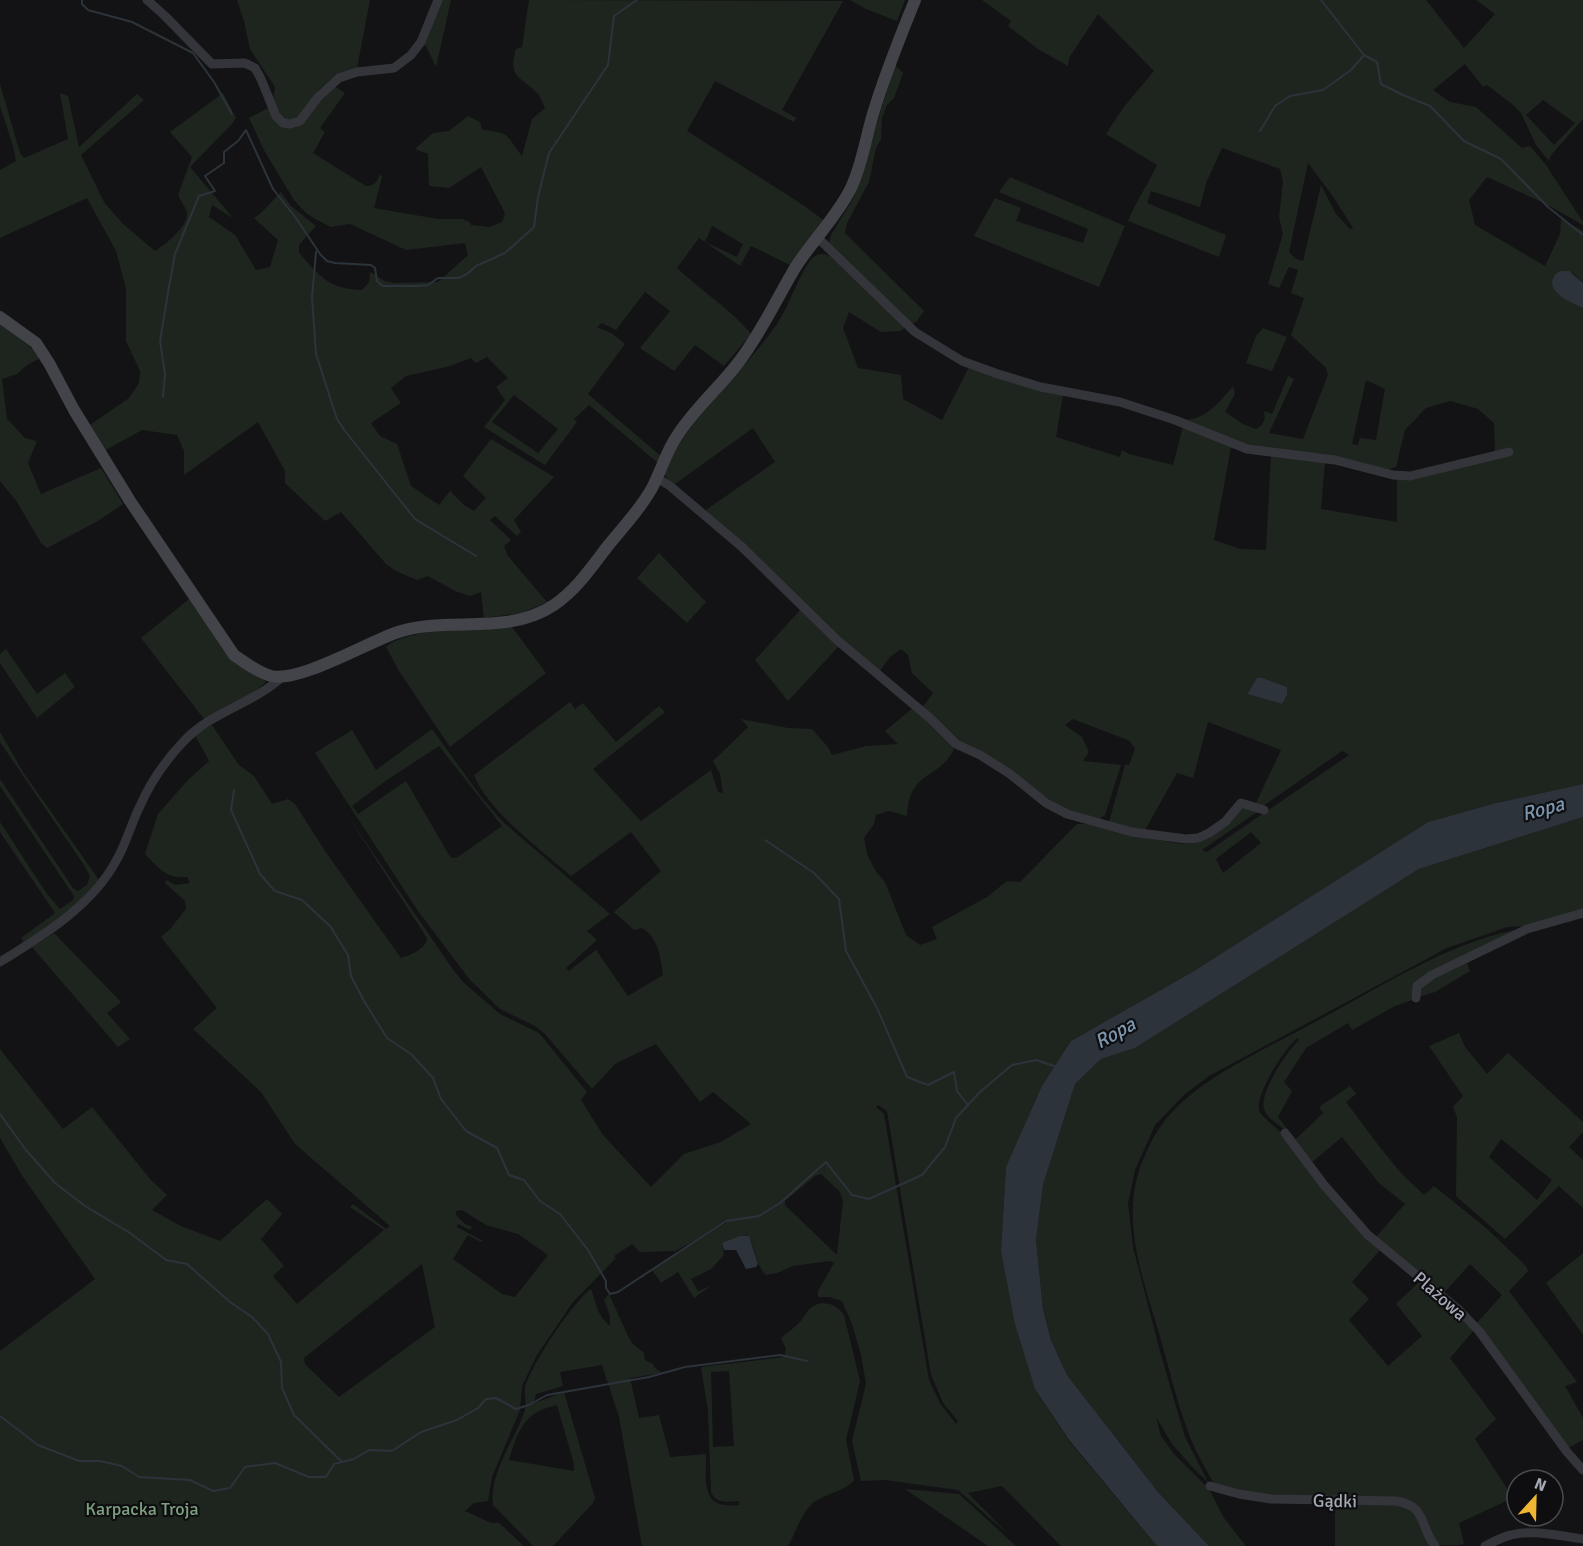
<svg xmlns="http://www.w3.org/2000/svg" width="1583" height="1546" font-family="Signika,sans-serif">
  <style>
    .green { fill: #1e251f; fill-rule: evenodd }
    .water { fill: #2c333a }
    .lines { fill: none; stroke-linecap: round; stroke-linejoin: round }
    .stream { stroke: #2c333a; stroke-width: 2 }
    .street { stroke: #34353a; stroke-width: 9 }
    .secondary { stroke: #42444a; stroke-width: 12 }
    .labels { text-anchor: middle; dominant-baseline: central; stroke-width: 4.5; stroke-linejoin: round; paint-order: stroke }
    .street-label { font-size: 18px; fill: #a5a9b5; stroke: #0e0e10 }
    .park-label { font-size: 18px; fill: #7ca080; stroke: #0e0e10 }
    .water-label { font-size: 20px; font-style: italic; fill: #7c96b0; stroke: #0e0e10 }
  </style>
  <rect width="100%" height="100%" fill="#131315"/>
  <!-- green -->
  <path class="green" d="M237 0H370L357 68C338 73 327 80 314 95L334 86 345 93 320 128 325 132 313 153 366 186C375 186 377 181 380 174L382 177 374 208 438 219H462L470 222 471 225 489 227 502 222 505 213 481 167 449 188 429 186 428 154 415 149 433 133 449 131 468 116 480 122 482 130C511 132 506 136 522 156L532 119 545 108C543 104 541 98 538 94 522 76 507 79 516 49L522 47 529 0 843 1 782 110 796 118 794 122 715 81 687 131 803 205 826 222 792 266 751 246 740 266 699 238 677 268C701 291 730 308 751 334L724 366 695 345 674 371 640 348 670 311 645 292 616 330 602 323 597 327 613 334 625 344 588 394 662 457 658 463 589 405 574 419 577 422 545 465 484 427 505 400 496 387 508 378 487 357 476 363 471 358 450 366 406 376 391 388 401 403 371 423 380 436 397 444 411 486 439 505 450 491 464 505 474 511 486 498 463 476 491 439 554 477 514 520 521 532 517 536 495 516 490 520 511 540 504 546 508 556 547 602 522 613 484 618 481 592 470 596 455 591 428 576 417 580 396 571 386 564 341 512 325 521 285 483V471L258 422 184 475V451L177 435 142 430 104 451 90 425 129 398 139 383 140 371 126 341V289L116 251 87 198 0 238V170L16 161 13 146 0 106V84L20 153 24 158 68 139 60 93 68 96 79 147 137 94 144 100 81 155 104 202 122 223 155 251C165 245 190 225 187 212 185 206 180 200 178 195L192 157 170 132 223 93 236 118 230 126 190 167 233 218 212 205 209 217 235 235 256 270 270 267 278 240 254 218 261 213 281 192 291 206 316 226 299 245V253C320 276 328 289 362 290L369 282 370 272 385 281 394 283 438 282 468 255 465 243 406 250 350 224 331 227 317 220 306 213 294 200 265 152 249 118 272 106 275 87 250 49 244 21ZM712 226 743 244 737 257 705 242ZM514 395 558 429 538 453 492 422Z
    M441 0H451L436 67 425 44Z
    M850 0H905L897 21 866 9Z
    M982 0H1426L1464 48 1495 14 1476 0H1583V119L1551 155 1549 161 1536 145 1521 113 1512 104 1487 85 1483 87 1465 64 1433 90 1450 102 1476 107 1522 148 1530 146 1546 165 1583 222V225L1546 204 1487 177 1469 200 1475 225 1545 266 1560 234 1561 219 1583 231V283L1573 273 1557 293 1583 308V784L1492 804 1428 822 1194 971 1071 1041 1006 1167 1001 1251 1035 1389 1069 1441 1157 1546H1061L1002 1486 968 1493 1008 1534 958 1490 885 1480 861 1481 852 1441 866 1384 861 1355 852 1324 842 1301 830 1297H818V1291L834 1263 830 1261 793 1266 777 1273 766 1275C754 1263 757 1248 747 1235L722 1244 724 1255 711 1269 691 1279 698 1291 711 1286 694 1298 678 1272 661 1283 652 1270 727 1222 725 1220 696 1240 675 1251 640 1252 632 1244 614 1256 616 1258 573 1302 537 1355 522 1386 520 1410 492 1477 488 1501 474 1503 465 1511 491 1523H499L524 1546H0V1351L95 1279 23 1177 0 1138V1049L63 1129 92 1107 150 1179 167 1195 152 1210 181 1226 220 1241 267 1199 282 1214 261 1239 284 1266 273 1276 297 1304 384 1230 350 1207 353 1204 386 1229 390 1226 295 1144 261 1092 193 1029 217 1008 161 937 171 928 186 909 185 901 165 883 166 880 175 885 190 883 187 877C167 879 158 868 145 854L158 814 188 780 209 761 195 735 212 725 239 765 254 776 272 804 288 799 295 804 325 851 401 958C411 955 426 949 427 938L345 812 454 971 463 982 500 1014 539 1033 587 1092 581 1100 603 1135 651 1187 684 1154 721 1142 751 1124 713 1092 700 1102 656 1044 615 1064 592 1089 545 1034 535 1026 500 1009 470 980 418 911 315 753 352 730 376 770 432 729 482 798 503 822 610 914 587 931 597 940 566 968 569 971 596 950 628 996 663 975C661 958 658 937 642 928L634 930 614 912 661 871 631 832 571 876C542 851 487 810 474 775L570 702 575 709 583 703 616 742 659 706 665 712 593 769 641 821 711 770 718 792 723 793 720 774 713 761 748 727 741 719 788 728 812 729 828 747 832 755 866 746 898 744 885 731 914 707 951 743 954 749C940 780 909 769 907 816L889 811 876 815 874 824 864 838 867 854 875 870 885 882 906 935 920 945 937 939 932 927 987 897 1007 881 1020 882 1077 824H1088L1130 835 1181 844 1195 843 1243 806 1260 810 1202 850 1207 852 1349 755 1342 751 1263 806 1256 803 1281 750 1208 722 1193 778 1177 773 1144 832 1109 822 1125 765H1129L1135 749 1130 741 1073 719 1065 725 1082 737 1089 752 1083 761 1121 765 1105 815 1098 820 1070 811 1058 805 956 741 922 708 933 693 912 673 908 655 901 649 890 657 879 672 842 642 703 512 775 462 753 428 675 484 670 482 664 474C687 417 742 375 777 324 790 304 797 279 811 259 818 253 822 253 830 256L905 327 901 331 881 332 849 312 843 328 858 368 901 375 903 399 942 420 969 367 1063 395 1056 437 1120 457 1122 450 1129 454 1173 465 1183 426 1231 447 1214 540 1240 549 1266 550 1271 455 1325 462 1321 509 1397 522V478L1495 455 1494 423 1478 409 1450 401 1426 408 1405 430 1396 467 1388 470 1324 454 1246 446 1181 420C1205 421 1219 403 1233 386L1235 394 1225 412 1243 424 1256 429C1264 425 1266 419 1264 411L1272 414 1288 376 1294 379 1269 433 1303 439 1328 375 1326 368 1291 335 1304 298 1291 293 1298 270 1289 267 1279 288 1268 284 1283 234 1279 217 1283 182 1280 169 1222 148 1206 183 1200 207 1151 191 1147 203 1226 235 1219 257 1128 221C1136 201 1148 185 1157 165L1106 134 1123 108 1154 71 1098 14 1069 58 1068 66 1038 49 1008 26 1011 21ZM1543 100 1575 123 1554 145 1526 115ZM1308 163 1332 195 1353 228 1350 229 1336 214 1321 185 1303 261 1296 259 1289 252ZM1366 380 1385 389 1376 440 1360 438 1358 445 1352 444ZM1257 678H1263L1287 687 1282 704 1247 694ZM439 746 502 826 458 857 452 858 449 855 406 781 358 814 352 806 384 782ZM1251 832 1261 843 1223 873 1216 859ZM878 1105 887 1111 931 1375 943 1403 958 1421 956 1424 940 1403 929 1380 884 1114 876 1107ZM821 1174 840 1192 843 1201 837 1255 785 1205V1201L815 1176ZM462 1210 486 1225 518 1234 548 1255 515 1297 502 1294 453 1259 468 1235 481 1242 483 1241 457 1227 458 1224 470 1230 472 1227 465 1224 456 1215V1211ZM422 1264 435 1327 339 1397 305 1364 304 1358Z
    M895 65 903 73 894 98 887 105 882 118 881 139 876 148 869 182 847 223 845 233 924 311 917 321 912 324 829 243 831 235 854 197Z
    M1010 177 1125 226 1099 287 974 236 995 198 1021 208 1016 221 1083 243 1088 229 999 192Z
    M0 324 33 349 39 359 27 365 17 374 2 379 7 419 25 438 37 441 28 463 41 494 101 468 123 504 98 521 47 548 41 543 17 502 0 481Z
    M1263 328 1287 337 1272 371 1246 363 1256 336Z
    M659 553 706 602 687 623 637 578Z
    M189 599 224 650 236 664 263 679 266 682 249 697 204 719 141 638Z
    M800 610 839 646 788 701 755 660Z
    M512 627 546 673 450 747 399 671 386 647C409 627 482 628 512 627Z
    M6 649 37 694 65 673 75 687 37 718 0 663V654Z
    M0 732 23 772 99 880 72 909 24 943 21 938 55 913 0 832V822L47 894 60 909 73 900 74 896 0 786V779L73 888 78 891 87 885 90 876 84 865 0 742Z
    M1583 817V911L1524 926 1507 927 1447 948 1209 1076 1185 1094 1155 1125 1135 1170 1128 1203 1133 1247 1161 1355 1185 1437 1208 1482 1194 1469 1172 1444 1156 1417 1161 1436 1174 1454 1209 1489 1224 1518 1246 1546H1209L1158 1492 1067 1375 1051 1340 1043 1309 1036 1240 1043 1185 1075 1084 1101 1059 1135 1048 1419 869Z
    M1515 930 1511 933 1425 976 1415 999 1395 1006 1352 1030 1348 1023 1306 1048 1284 1082 1292 1091 1278 1117 1288 1130 1287 1132C1281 1126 1266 1118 1264 1109 1259 1093 1287 1051 1299 1040L1298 1038C1285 1047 1256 1093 1259 1110 1261 1117 1282 1132 1288 1139 1319 1176 1350 1213 1380 1250L1352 1282 1369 1299 1349 1320 1388 1366 1422 1336 1396 1304 1420 1281 1475 1329 1450 1358 1496 1419 1475 1439 1513 1498 1459 1523 1464 1544C1456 1546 1443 1546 1436 1544 1429 1528 1424 1508 1408 1500L1271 1497 1215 1484C1210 1478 1207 1471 1203 1464 1182 1426 1173 1382 1161 1340 1146 1288 1121 1226 1139 1171 1147 1147 1159 1124 1178 1106 1213 1072 1270 1047 1313 1023 1378 989 1443 945 1515 930Z
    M54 933 121 1002 107 1013 130 1039 118 1047 32 947Z
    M1467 963 1470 971 1435 992 1418 997 1419 986Z
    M1459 1033 1465 1047 1487 1074 1508 1053 1583 1122V1132L1569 1147 1583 1160V1208L1559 1186 1505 1239 1456 1196 1457 1117 1453 1107 1463 1096 1429 1046ZM1501 1139 1552 1180 1537 1200 1489 1157Z
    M1350 1086 1356 1094 1346 1102 1379 1146 1401 1173 1424 1195 1434 1186 1486 1228 1526 1266 1528 1271 1509 1291 1577 1382 1565 1386 1583 1418V1440L1568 1448 1476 1324 1502 1295 1470 1264 1444 1293 1376 1237 1405 1204 1379 1183 1342 1137 1311 1163 1295 1140 1323 1113 1319 1107Z
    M1583 1253V1335L1546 1283Z
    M591 1289C596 1303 597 1316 610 1326V1316L604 1300 609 1294 628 1336 632 1343 644 1353 645 1360 653 1364 654 1367 662 1373 630 1378 639 1418 659 1415 670 1457 706 1454C706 1482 700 1510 739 1505V1501C728 1502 716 1504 711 1492L708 1411 701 1367 784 1357 786 1349 781 1338C787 1333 794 1328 800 1322 803 1319 805 1314 808 1311 819 1298 836 1303 844 1315L860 1381 846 1440 854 1480C846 1492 819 1494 809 1507 800 1517 795 1534 788 1546H642L619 1417 602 1365 560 1372 563 1386 536 1394 534 1401 535 1403 564 1392 595 1498 593 1503 553 1546H533L493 1505C489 1472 515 1441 525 1410 527 1403 524 1395 525 1388 529 1368 574 1300 591 1289ZM729 1371 734 1446 713 1447 711 1372ZM557 1405 574 1464V1471L509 1460C518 1430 524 1412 557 1405Z
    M905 1489 959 1494 1016 1546H988Z
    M1389 1502 1411 1507 1432 1546H1335V1503Z"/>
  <!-- water -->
  <path class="water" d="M1569 271 1583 283V308C1572 303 1543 291 1555 275 1559 270 1563 271 1569 271Z
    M1257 678H1263L1287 687V695L1282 704 1247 694Z
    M1583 784V817L1419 869 1135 1048 1101 1059 1075 1084 1043 1185 1036 1240 1043 1309 1051 1340 1067 1375 1158 1492 1209 1546H1157L1069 1440 1035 1389 1015 1324 1001 1251 1006 1167 1042 1086 1071 1041 1194 971 1428 822 1492 804Z
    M740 1236H749L758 1264 756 1267 746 1269 736 1250H724L722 1243Z"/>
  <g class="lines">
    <!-- stream -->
    <path class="stream" d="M82 0V4L88 10 132 22 193 53 214 82 232 114
      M1321 0 1364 55 1377 62 1381 84 1403 95 1430 106 1464 141 1501 159 1548 207 1583 235
      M1260 131 1275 106 1290 96 1323 90 1351 70 1364 55
      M316 252 312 297 316 354 337 419 345 431 415 519 476 556
      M163 397 165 374 160 341 169 287 175 254 199 196 215 191 205 176 224 163V152L238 141 246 130 273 189 296 218 320 254 327 261 335 263 371 265 375 268 377 281 383 286H417L428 285 438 278H458L467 274 476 266 505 253 534 227 538 197 549 153 608 65 614 16 637 0
      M234 790 231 810 260 874 275 891 302 900 330 926 348 955 351 976 364 1001 387 1038 411 1054 433 1078 441 1099 466 1131 497 1148 509 1175 524 1180 540 1201 560 1214 588 1250 606 1281V1288L610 1294 618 1292 726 1221 759 1216 780 1203 826 1162 852 1195 869 1199 922 1175 945 1147 956 1118 980 1092 1012 1065 1036 1060 1057 1067
      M765 840 814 873 839 899 846 951 877 1008 907 1077 928 1085 954 1072 957 1091 968 1105
      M0 1114 26 1150 55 1183 85 1206 130 1233 166 1260 187 1264 230 1302 252 1317 268 1334 281 1362 282 1388 294 1415 342 1462
      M0 1416 38 1445 79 1461H100L122 1466 139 1477 190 1480 213 1491 230 1488 245 1467 275 1463 309 1477H326L334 1464 354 1459 369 1450 392 1451 421 1432 457 1420 478 1408 486 1399 496 1398 516 1409 529 1405 547 1395 649 1377 685 1367 780 1355 807 1361"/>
    <!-- street -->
    <path class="street" d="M147 0 165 16 212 64 245 63 255 68 261 79 276 116 283 123 290 124 300 121 318 97 339 78 357 72 394 68 411 55 421 42 438 0
      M818 238 915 332 962 361 998 374 1041 387 1120 402 1175 420 1247 449 1335 460 1393 475 1410 476 1509 452
      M657 478 670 486 742 547 837 640 931 719 956 744 980 755 1010 774 1046 803 1067 814 1132 832 1186 839 1198 838 1209 833 1225 822 1241 803 1264 810
      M0 962C42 936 92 906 116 861 126 844 131 824 140 806 150 783 166 760 183 742 210 712 253 704 282 677
      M1416 998 1417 986 1432 975 1527 929 1583 913
      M1285 1133 1324 1185 1368 1235 1459 1310 1479 1331 1567 1452 1583 1470
      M1210 1486 1239 1494 1271 1499 1396 1501C1427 1506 1419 1525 1435 1546
      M1485 1546C1493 1542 1502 1537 1511 1535 1534 1529 1560 1536 1583 1539"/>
    <!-- secondary -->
    <path class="secondary" d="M0 317 36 343 49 363 74 410 130 501 234 655C246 663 257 672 271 676 298 683 365 644 395 633 446 615 506 637 554 605 576 590 591 568 607 547 622 528 640 510 652 488 661 471 666 452 677 436 694 409 719 388 738 363 761 333 776 300 795 268 812 241 835 219 850 190 862 166 865 140 873 114 884 76 900 37 915 0"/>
  </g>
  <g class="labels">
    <!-- street labels -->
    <g class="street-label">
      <text transform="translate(1440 1296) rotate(41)">Plażowa</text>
      <text transform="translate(1335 1501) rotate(1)">Gądki</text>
    </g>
    <!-- park labels -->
    <g class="park-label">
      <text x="142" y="1509">Karpacka Troja</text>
    </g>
    <!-- water labels -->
    <g class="water-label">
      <text transform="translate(1543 809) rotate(-15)">Ropa</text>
      <text transform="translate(1115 1033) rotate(-29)">Ropa</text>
    </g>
  </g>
  <!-- north arrow -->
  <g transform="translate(1535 1498) rotate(22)"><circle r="28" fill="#0e0e10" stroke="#4a4c52" stroke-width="1.5"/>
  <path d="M0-4.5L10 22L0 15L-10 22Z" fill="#eeb632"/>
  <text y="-9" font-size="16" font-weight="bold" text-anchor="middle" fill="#a5a9b5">N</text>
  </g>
</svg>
